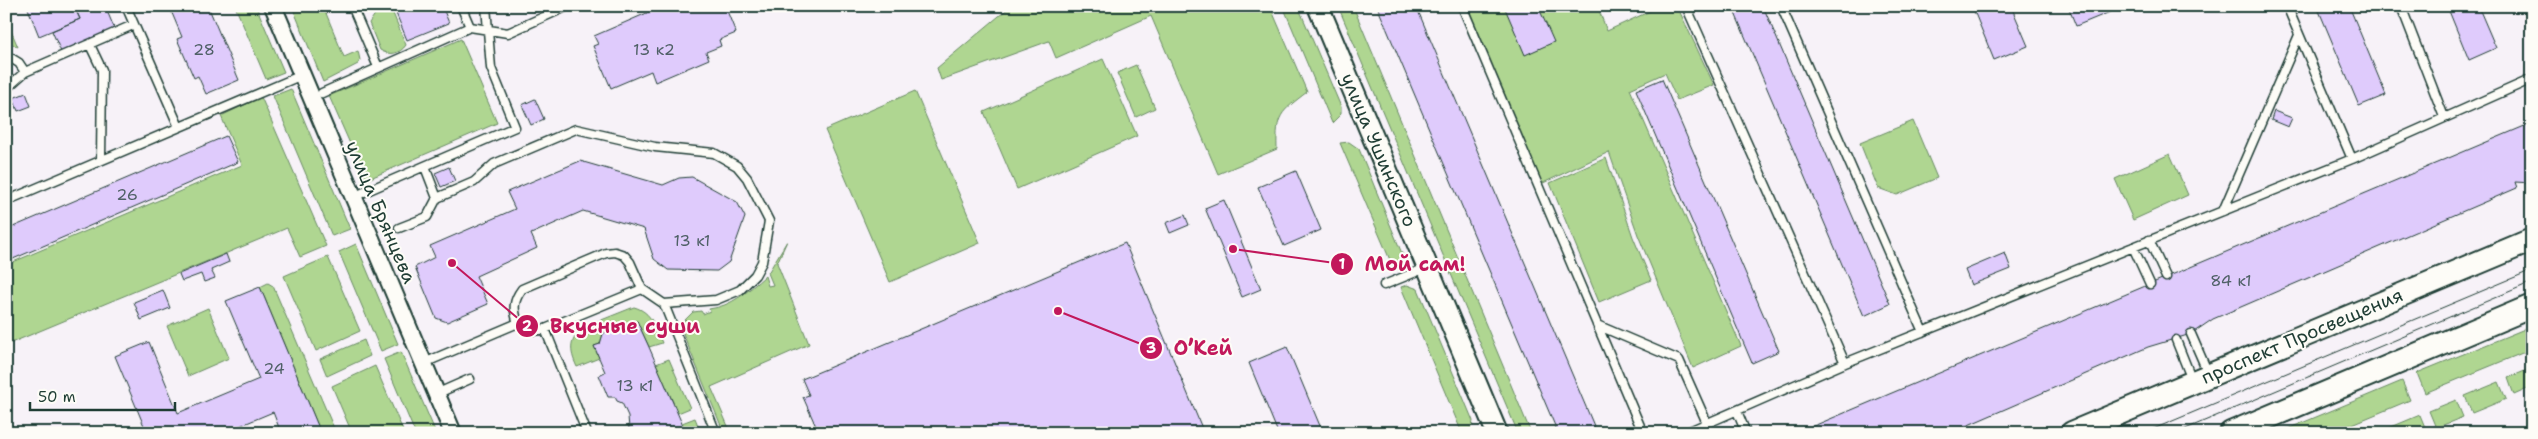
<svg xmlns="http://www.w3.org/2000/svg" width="2538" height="439" font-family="'Shantell Sans',sans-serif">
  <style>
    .green { fill: #afd691; stroke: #678a62 }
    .building { fill: #dfcbfc; stroke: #1f3d34 }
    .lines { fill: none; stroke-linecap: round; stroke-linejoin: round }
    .service-casing { stroke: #1f3d34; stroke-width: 11 }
    .minor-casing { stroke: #1f3d34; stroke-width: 20 }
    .tertiary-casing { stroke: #1f3d34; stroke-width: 24 }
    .secondary-casing { stroke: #1f3d34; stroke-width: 26 }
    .service { stroke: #fdfcf7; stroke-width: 8 }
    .minor { stroke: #fdfcf7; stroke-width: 16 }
    .tertiary { stroke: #fdfcf7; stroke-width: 20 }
    .secondary { stroke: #fdfcf7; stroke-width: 22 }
    .tram { stroke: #1f3d34; stroke-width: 1 }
    .labels { text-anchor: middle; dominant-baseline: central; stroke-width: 4; stroke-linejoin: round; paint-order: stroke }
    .number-label { font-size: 16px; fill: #4f6066 }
    .street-label { font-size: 19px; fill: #1f3d34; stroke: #fdfcf7 }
    .leader { fill: none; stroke: #c2185b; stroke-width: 2 }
    .callout-dot { fill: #c2185b; stroke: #fdfcf7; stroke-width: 2 }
    .mark-label { font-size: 15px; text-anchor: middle; font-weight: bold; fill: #fff }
    .callout-label { font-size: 20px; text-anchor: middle; font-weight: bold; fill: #c2185b; stroke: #fdfcf7; stroke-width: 4; stroke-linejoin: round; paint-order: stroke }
  </style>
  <rect width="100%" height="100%" fill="#f7f2f8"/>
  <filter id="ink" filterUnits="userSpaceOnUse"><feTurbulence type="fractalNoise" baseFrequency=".02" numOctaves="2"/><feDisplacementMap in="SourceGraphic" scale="10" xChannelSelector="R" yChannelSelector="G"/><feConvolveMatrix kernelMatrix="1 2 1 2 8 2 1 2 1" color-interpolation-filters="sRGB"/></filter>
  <g filter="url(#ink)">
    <!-- green -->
    <path class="green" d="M235 6H256L284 72 266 79Z
      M292 6H323L344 57 358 51 360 60 358 64 323 82Z
      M390 6 406 45C400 54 389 56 380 50L369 23 376 13Z
      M1011 6H1270L1307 92C1280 113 1276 114 1277 149L1218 174 1151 16 1056 58 1049 41 941 80 937 68Z
      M1283 6H1298L1341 107V114L1332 123Z
      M1338 6H1353L1531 433H1518Z
      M1465 6H1600L1598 8 1607 31 1661 6H1677L1714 85 1677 100 1665 73 1630 89 1741 346 1693 368 1638 235 1609 152 1541 184Z
      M6 19 18 47 6 41Z
      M461 39 497 123 366 180 329 96Z
      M1103 59 1137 136 1017 189 984 112Z
      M1136 65 1155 108 1136 117 1117 73Z
      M291 89 350 229 332 236 273 96Z
      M915 91 980 243 890 282 825 130Z
      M261 97 326 246 300 257 287 228 6 345V265L242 165 221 116Z
      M1913 121 1937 178 1897 195 1878 188 1860 143Z
      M1349 142 1359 149 1403 256 1399 265 1393 267 1340 143Z
      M2170 154 2188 195 2133 220 2115 179Z
      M1606 158 1633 237 1651 280 1599 302 1550 183Z
      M787 241 777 263 809 344 711 387 731 433H724L682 331V323L693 312 701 311 703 314 710 311 709 309C732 306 747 292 765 276L768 286 773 285 768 273Z
      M356 244 398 344 381 351 339 252Z
      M328 257 360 331 316 351 284 276Z
      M268 283 273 286 336 433H321L260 287Z
      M1407 285 1418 289 1473 421 1472 426 1465 433H1462L1401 287Z
      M634 307C652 312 655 327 662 343L649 347 637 321 603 334 600 344 594 346 599 358 577 367C569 350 569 340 584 327Z
      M208 308 229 358 188 376 167 326Z
      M2532 326V349L2425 393 2417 373Z
      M364 340 370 356 327 376 320 359Z
      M401 352 436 433H415L384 359Z
      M669 359 690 408 678 413 656 364Z
      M375 366 404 433H352L332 386Z
      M2532 368V387L2514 395 2508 378Z
      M2402 381 2410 400 2331 433H2278Z
      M2499 382 2506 399 2472 413 2465 396Z
      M2456 400 2463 417 2436 428 2429 411Z
      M2420 415 2427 432 2377 433Z
      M695 418 701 433H686L682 423Z"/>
    <!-- building -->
    <path class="building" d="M27 6H74L80 19 39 36Z
      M74 6H105L115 30 61 52 52 31 80 19Z
      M169 6H208L239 80 206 94 198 76 194 78 177 39 182 37Z
      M393 6H442L449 23 407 40Z
      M663 6H725L736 33 719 40 721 46 706 52 709 59 655 82 651 71 611 88 593 46 598 44 594 36Z
      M1377 6H1416L1597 433H1558Z
      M1504 6H1538L1554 42 1525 55Z
      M1732 6H1763L1890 304 1864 316Z
      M1972 6H2011L2028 46 1994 60Z
      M2068 6H2108L2110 12 2076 26Z
      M2317 6H2349L2386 95 2359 106Z
      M2447 6H2478L2496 48 2469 60Z
      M1662 79 1779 351 1752 363 1636 90Z
      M26 93 31 106 18 111 13 98Z
      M535 99 544 119 531 125 522 105Z
      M2274 111 2292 118 2288 127 2271 120Z
      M2527 125 2532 136V183L2515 182 2517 188 2213 319 2191 334 2148 347 1950 433H1797Z
      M226 136 238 162 6 262V230Z
      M580 161 663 185 679 178 692 177 737 202 745 217 729 262 717 271 668 270 654 259 644 229 583 211 531 234 537 248 476 276 488 304 447 322 436 318 415 267 435 257 430 246 515 209 507 192Z
      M449 167 455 181 441 187 435 173Z
      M1296 171 1321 230 1284 246 1258 187Z
      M1224 200 1261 289 1242 297 1205 208Z
      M1185 215 1189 225 1170 233 1166 223Z
      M1125 243 1204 433H825L823 429 818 431 803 397 809 395 802 379Z
      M2005 253 2011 269 1971 285 1965 270Z
      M226 254 229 262 211 270 215 278 204 282 201 274 182 281 179 274Z
      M260 287 321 433H281L273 412 223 433H147L115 356 149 342 178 413 259 379 226 301Z
      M163 290 170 308 141 320 134 302Z
      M637 321 649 347 686 433H624L629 429 628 416 622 403 617 401 615 397H608L599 375 605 372 594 346 600 344 603 334 608 330Z
      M1287 347 1323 433H1278L1249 363Z
      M2532 424V433H2511Z"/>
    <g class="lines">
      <defs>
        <path id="service" d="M126 6 179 127
          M352 6 378 67
          M461 6 470 27 508 33 568 6
          M1462 6 1643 433
          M1686 6 1845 363
          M1781 6 1923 332
          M2287 6 2352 159
          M2401 6 2444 117
          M90 45 102 70 101 160
          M6 55 19 63 25 72
          M6 89 25 72 133 25
          M322 93 470 27
          M425 167 437 198 474 182 494 164 576 129 655 147 714 153 737 166 747 178 769 221 762 262 755 275 740 290 716 300 664 304
          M353 197 515 127 491 68 486 6
          M6 201 302 75
          M2223 211 2299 35
          M399 228 427 217 437 198
          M2149 240 2166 277
          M2133 247 2150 284
          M1384 285 1426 268
          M518 323C527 329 533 333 545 329L587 433
          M1597 325 1679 360 1707 423
          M545 329 642 289
          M2191 334 2208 373
          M2176 340 2192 380
          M424 363 518 323C513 309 513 301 522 289L606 253 615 252 624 255 630 262 642 289 664 304 716 433
          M436 394 470 379
          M1737 411 1746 433
          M1685 433 1845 363 2352 159 2532 79"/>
        <path id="minor" d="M273 6 453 433"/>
        <path id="tertiary" d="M1318 6 1497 433"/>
        <path id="secondary" d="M2072 433 2532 240
          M2231 433 2532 306"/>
      </defs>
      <!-- service casing -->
      <use href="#service" class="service-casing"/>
      <!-- minor casing -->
      <use href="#minor" class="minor-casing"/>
      <!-- tertiary casing -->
      <use href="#tertiary" class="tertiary-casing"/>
      <!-- secondary casing -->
      <use href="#secondary" class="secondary-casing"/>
      <!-- service -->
      <use href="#service" class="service"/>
      <!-- minor -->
      <use href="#minor" class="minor"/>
      <!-- tertiary -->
      <use href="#tertiary" class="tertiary"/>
      <!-- secondary -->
      <use href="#secondary" class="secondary"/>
      <!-- tram -->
      <path class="tram" d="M2144 433 2532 270
        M2176 433 2532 282"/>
    </g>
  </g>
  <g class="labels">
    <!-- number labels -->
    <g class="number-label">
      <text x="204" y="49">28</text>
      <text x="654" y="49">13 к2</text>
      <text x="127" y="194">26</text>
      <text x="692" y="240">13 к1</text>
      <text x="2231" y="280">84 к1</text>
      <text x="274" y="368">24</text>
      <text x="635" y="385">13 к1</text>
    </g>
    <!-- street labels -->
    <g class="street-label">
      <text transform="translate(1379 150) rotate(67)">улица Ушинского</text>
      <text transform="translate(381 212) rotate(67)">улица Брянцева</text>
      <text transform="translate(2302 336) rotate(-23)">проспект Просвещения</text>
    </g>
  </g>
  <!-- callouts -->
  <path class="leader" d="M1233 249L1342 264M452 263L527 326M1058 311L1151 348"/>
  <g class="callout-dot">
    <circle cx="1233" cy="249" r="5"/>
    <circle cx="452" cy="263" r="5"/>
    <circle cx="1058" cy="311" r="5"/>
    <circle cx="1342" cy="264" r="12"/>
    <circle cx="527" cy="326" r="12"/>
    <circle cx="1151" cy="348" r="12"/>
  </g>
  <g class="mark-label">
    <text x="1342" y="269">1</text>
    <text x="527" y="331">2</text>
    <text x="1151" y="353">3</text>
  </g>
  <g class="callout-label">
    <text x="1415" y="271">Мой сам!</text>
    <text x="625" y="333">Вкусные суши</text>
    <text x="1203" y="355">О’Кей</text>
  </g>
  <!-- margin -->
  <rect width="2538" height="439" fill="none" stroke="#fdfcf7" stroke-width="25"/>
  <rect x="12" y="12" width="2513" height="414" fill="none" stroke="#1f3d34" stroke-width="2" filter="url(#ink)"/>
  <!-- scale -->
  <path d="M30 402v8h145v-8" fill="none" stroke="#1f3d34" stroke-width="2.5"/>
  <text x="38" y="402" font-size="15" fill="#1f3d34" stroke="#fdfcf7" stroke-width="4" paint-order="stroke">50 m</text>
</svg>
